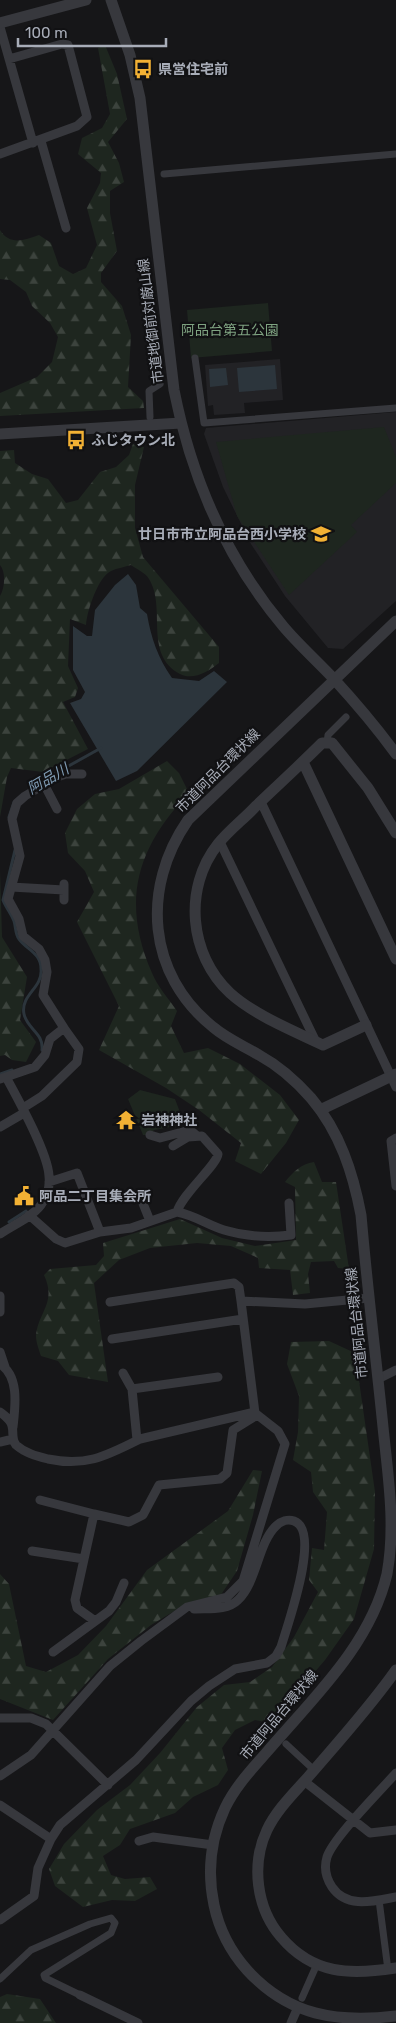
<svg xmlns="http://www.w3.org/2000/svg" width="396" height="2023" font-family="Rubik,'Noto Sans JP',sans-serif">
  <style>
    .built { fill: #222225 }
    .forest { fill: url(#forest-firs) }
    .park { fill: #1e261f }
    .water { fill: #2c353c }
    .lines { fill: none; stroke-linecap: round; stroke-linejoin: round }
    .stream { stroke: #2c353c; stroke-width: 3 }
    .pedestrian { stroke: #37383d; stroke-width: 7 }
    .minor { stroke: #37383d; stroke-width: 9 }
    .tertiary { stroke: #37383d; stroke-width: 11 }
    .labels { text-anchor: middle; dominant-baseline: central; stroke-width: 4.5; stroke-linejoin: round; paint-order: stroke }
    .poi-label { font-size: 14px; font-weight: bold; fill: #a8adb8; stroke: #111113; text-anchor: start }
    .street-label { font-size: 14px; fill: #a8adb8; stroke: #111113 }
    .park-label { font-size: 14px; fill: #7fa381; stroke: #111113 }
    .water-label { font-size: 15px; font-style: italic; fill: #7f9bb3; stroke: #111113 }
  </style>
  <defs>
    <pattern id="forest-firs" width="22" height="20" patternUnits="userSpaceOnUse" patternTransform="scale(1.25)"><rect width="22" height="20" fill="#1e261f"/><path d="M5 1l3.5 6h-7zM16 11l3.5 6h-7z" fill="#3c433d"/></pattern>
  </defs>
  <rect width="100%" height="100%" fill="#161618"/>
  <!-- built -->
  <path class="built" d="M280 359 283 400 244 403 245 413 214 415 213 405 208 406 205 365Z
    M396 412V601L343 649 328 648 285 596 251 544 223 487 204 434 206 428Z"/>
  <!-- forest -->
  <path class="forest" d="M105 45 117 74 127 119 108 142 119 163 124 182 110 191V213L117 251 101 273V282L122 306 131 335 128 387 143 401 144 408 0 416V393L37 377 52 362 58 337 50 323 32 306 26 292 10 280 0 279V230C10 246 24 240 39 235L51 243 59 266 73 274 86 268 97 245 87 208 100 183 101 173 78 154 82 138 102 128 110 114 98 48Z
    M133 444 144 447 135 485V528L143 557 219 647V663C209 671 193 681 180 674 143 654 167 608 149 579 146 573 136 569 131 565 125 567 117 568 111 571 98 577 87 611 86 625L70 619 68 666 78 688 75 697 63 702 88 749 43 772 11 768 7 777 0 817V596C5 588 6 572 0 565V451L14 450 15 463 32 474 48 479 66 503 78 500 100 472 116 467 129 455Z
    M167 761 179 773 189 793C136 848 121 902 152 973 157 986 169 999 177 1011L171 1026 184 1053 208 1048 240 1064 280 1095 299 1120 286 1143 261 1174 235 1161 241 1143 199 1110 166 1088 99 1050 119 1006 77 922 94 892 85 871 68 853 65 833 77 809 95 794 119 789Z
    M0 871 2 937 27 977 20 1020 36 1042 26 1062 12 1060 5 1055 0 1056Z
    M314 1162 322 1182H336L349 1269 338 1268 334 1261 311 1262 308 1274 310 1293 293 1295 290 1270 259 1268 258 1258 231 1246 197 1243 150 1248 119 1260 94 1283 108 1382 69 1375 58 1361 41 1356C39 1350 36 1342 36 1336 38 1312 57 1303 44 1275L50 1269 96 1265 104 1256 103 1243 180 1219 222 1238 255 1246 296 1240 295 1187 285 1182C293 1172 301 1164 314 1162Z
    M329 1341 355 1353 375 1492 374 1549 354 1619 325 1660 271 1723 255 1720 235 1730 222 1748 228 1770 218 1785 193 1797 175 1813 130 1829 120 1845 103 1856 111 1875 125 1879 150 1877 157 1889 135 1901 112 1900 83 1907 55 1886 49 1869 64 1844 97 1810 130 1785 160 1753 197 1707 224 1685 250 1682 272 1667 294 1637 318 1592 309 1580 312 1548 324 1550 327 1512 313 1492 311 1472 293 1460 298 1432 299 1396 287 1364 291 1342Z
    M253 1470 262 1471 253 1515 237 1571 218 1599 181 1607 151 1625 108 1659 53 1720 0 1699V1574L9 1584 26 1666 46 1672 78 1655 106 1626 147 1570 228 1511Z
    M7 1994 40 1999 56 2023H0V1997Z"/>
  <!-- park -->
  <path class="park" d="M268 303 272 351 191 358 187 310Z
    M384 427 396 457V483L351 525 357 532 289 595 237 516 216 442Z
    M140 1090 175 1099 183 1120 176 1126 154 1130 150 1135H143L128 1099Z"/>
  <!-- water -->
  <path class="water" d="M275 365 277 389 239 392 237 368Z
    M226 368 228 385 210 387 209 369Z
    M128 574 136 585 140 608 147 614C151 638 158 658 172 678L199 681 214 671 227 682 137 771 116 781 70 703 81 699 85 692 73 670V626L87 636H92L95 610 115 585Z"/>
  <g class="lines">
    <!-- stream -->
    <path class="stream" d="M47 778 101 748
      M9 817 14 802
      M15 850 3 900C6 908 11 913 14 921 16 927 15 934 19 939 27 950 41 953 41 969 43 988 20 995 24 1014 27 1029 44 1033 42 1050
      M0 1074 12 1070
      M9 1222 26 1211"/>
    <!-- pedestrian -->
    <path class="pedestrian" d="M164 174 396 154
      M195 358 204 423 396 408
      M150 417 149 391 160 384
      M327 743 328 735 346 717
      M286 1744 314 1770
      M379 1900 388 1970
      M0 1979 31 1950 90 1924 111 1918 115 1923 111 1933 44 1975 45 1978 80 1995
      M302 1998 317 1964"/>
    <!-- minor -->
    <path class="minor" d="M0 27 33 143
      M41 141 66 228
      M0 154 77 126 87 117 68 45 62 44 9 59
      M44 784 57 809
      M261 802 396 1087
      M220 842 316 1042
      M64 884V900
      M11 887 64 890
      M0 1079 35 1067 45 1055 50 1039 64 1028 43 995 47 972 45 960 39 949 23 936 19 919 8 899 20 856 12 819 17 803 25 796 57 777 66 774H82
      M23 1108 42 1096 77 1062 79 1049 64 1028
      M0 1127 24 1113
      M150 1135 160 1138 190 1130 196 1135
      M396 1138 391 1141 396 1186
      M49 1182 77 1173 100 1232
      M140 1196 150 1221
      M177 1212C194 1215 208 1225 224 1230 247 1237 268 1238 291 1235L289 1203
      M29 1215 56 1239 65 1243 100 1232 131 1228 177 1212C182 1194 217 1165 218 1154L202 1136 188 1137 173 1146
      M0 1234C13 1225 31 1218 41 1205 47 1197 50 1186 49 1176 48 1153 18 1099 6 1077
      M0 1296V1312
      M110 1302 234 1283 239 1287 241 1301
      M112 1339 243 1319
      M0 1352 5 1367
      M0 1364C20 1376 15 1408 13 1427
      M123 1373 132 1389 137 1440
      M378 1379 396 1370
      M132 1389 218 1377
      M0 1412C5 1416 11 1420 12 1426 14 1433 11 1439 16 1445 25 1453 36 1456 48 1459 86 1467 106 1456 140 1439L255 1412
      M0 1442 13 1439
      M40 1500 94 1514
      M32 1551 84 1559
      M95 1621 77 1608 75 1600 94 1514 129 1522 143 1515 159 1485 220 1479 227 1473 233 1430 257 1415
      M53 1652 109 1611 116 1602 124 1583
      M0 1718H31L46 1724 108 1785
      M396 1773C381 1790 333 1838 327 1857 324 1867 326 1878 332 1887 347 1909 374 1901 396 1897
      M0 1776 31 1755 110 1666 141 1641 187 1607 227 1597 243 1581 285 1444 278 1431 255 1413 241 1301 305 1304 369 1298
      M304 1781 370 1833 396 1830
      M0 1805 51 1839
      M139 1841 153 1837 213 1845
      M0 1920 34 1896 38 1868 51 1839 60 1825 136 1760 191 1701 209 1686 235 1669 267 1663 276 1656 281 1647C287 1626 322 1531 294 1521 288 1519 281 1521 276 1526 258 1543 257 1582 238 1600 227 1611 208 1608 194 1609
      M80 1995 138 2023
      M291 2023 298 2007"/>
    <!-- tertiary -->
    <path class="tertiary" d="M111 0 130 55 140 98 174 390C191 476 226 558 283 626 298 644 316 660 333 678 355 702 377 728 396 754
      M0 23 86 0
      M0 434 181 423
      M396 621 188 820C141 888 147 974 213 1027 227 1039 244 1046 259 1055 279 1066 296 1081 311 1098 340 1132 353 1173 361 1215 367 1286 376 1357 383 1427 388 1476 396 1525 387 1574 370 1646 312 1699 266 1753 251 1770 235 1787 225 1808 211 1838 207 1872 214 1905 219 1929 231 1952 247 1970 289 2016 337 2023 396 2016
      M303 762 396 959
      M366 1025 323 1045C294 1031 254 1015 230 993 189 955 183 888 218 844 229 830 244 819 256 806 278 785 301 764 322 743H332L368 788 396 833
      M320 1110 396 1074
      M396 1670C370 1707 339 1741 309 1776 295 1792 277 1809 267 1830 251 1864 256 1908 281 1937 313 1975 351 1975 396 1968"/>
  </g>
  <!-- icons -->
  <defs>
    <symbol id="bus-bare" viewBox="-9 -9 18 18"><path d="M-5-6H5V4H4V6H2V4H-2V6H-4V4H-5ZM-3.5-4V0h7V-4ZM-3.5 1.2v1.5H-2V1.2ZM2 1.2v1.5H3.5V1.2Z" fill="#f2b134" stroke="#111113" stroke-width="2.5" paint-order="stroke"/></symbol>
    <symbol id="school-bare" viewBox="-9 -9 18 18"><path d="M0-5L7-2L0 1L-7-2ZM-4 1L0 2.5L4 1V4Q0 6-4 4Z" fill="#f2b134" stroke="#111113" stroke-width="2.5" paint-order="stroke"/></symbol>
    <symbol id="temple-bare" viewBox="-9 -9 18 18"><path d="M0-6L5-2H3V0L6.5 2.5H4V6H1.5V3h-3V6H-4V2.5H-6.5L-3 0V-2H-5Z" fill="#f2b134" stroke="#111113" stroke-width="2.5" paint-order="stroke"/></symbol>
    <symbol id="civic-bare" viewBox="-9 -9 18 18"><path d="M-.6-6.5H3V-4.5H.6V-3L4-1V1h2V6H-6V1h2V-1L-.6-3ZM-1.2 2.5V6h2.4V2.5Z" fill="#f2b134" stroke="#111113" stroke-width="2.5" paint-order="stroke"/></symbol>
  </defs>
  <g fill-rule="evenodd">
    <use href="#bus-bare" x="129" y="55" width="28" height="28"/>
    <use href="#bus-bare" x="62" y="426" width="28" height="28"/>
    <use href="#school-bare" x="307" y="520" width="28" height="28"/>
    <use href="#temple-bare" x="112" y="1106" width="28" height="28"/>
    <use href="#civic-bare" x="10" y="1182" width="28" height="28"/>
  </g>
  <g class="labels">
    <!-- poi labels -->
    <g class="poi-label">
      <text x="158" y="69">県営住宅前</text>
      <text x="91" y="440">ふじタウン北</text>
      <text x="306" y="534" text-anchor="end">廿日市市立阿品台西小学校</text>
      <text x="141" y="1120">岩神神社</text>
      <text x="39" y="1196">阿品二丁目集会所</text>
    </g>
    <!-- street labels -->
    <g class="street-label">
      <text transform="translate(151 321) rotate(-97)">市道地御前対厳山線</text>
      <text transform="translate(218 771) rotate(-45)">市道阿品台環状線</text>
      <text transform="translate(357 1323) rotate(-96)">市道阿品台環状線</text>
      <text transform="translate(279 1715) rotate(-50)">市道阿品台環状線</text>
    </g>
    <!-- park labels -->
    <g class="park-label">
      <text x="230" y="330">阿品台第五公園</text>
    </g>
    <!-- water labels -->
    <g class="water-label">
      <text transform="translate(48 779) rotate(-30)">阿品川</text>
    </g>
  </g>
  <!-- scale -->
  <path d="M18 38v8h148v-8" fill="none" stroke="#a8adb8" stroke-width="2.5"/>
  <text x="25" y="38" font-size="15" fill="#a8adb8" stroke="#111113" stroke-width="4" paint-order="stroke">100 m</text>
</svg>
